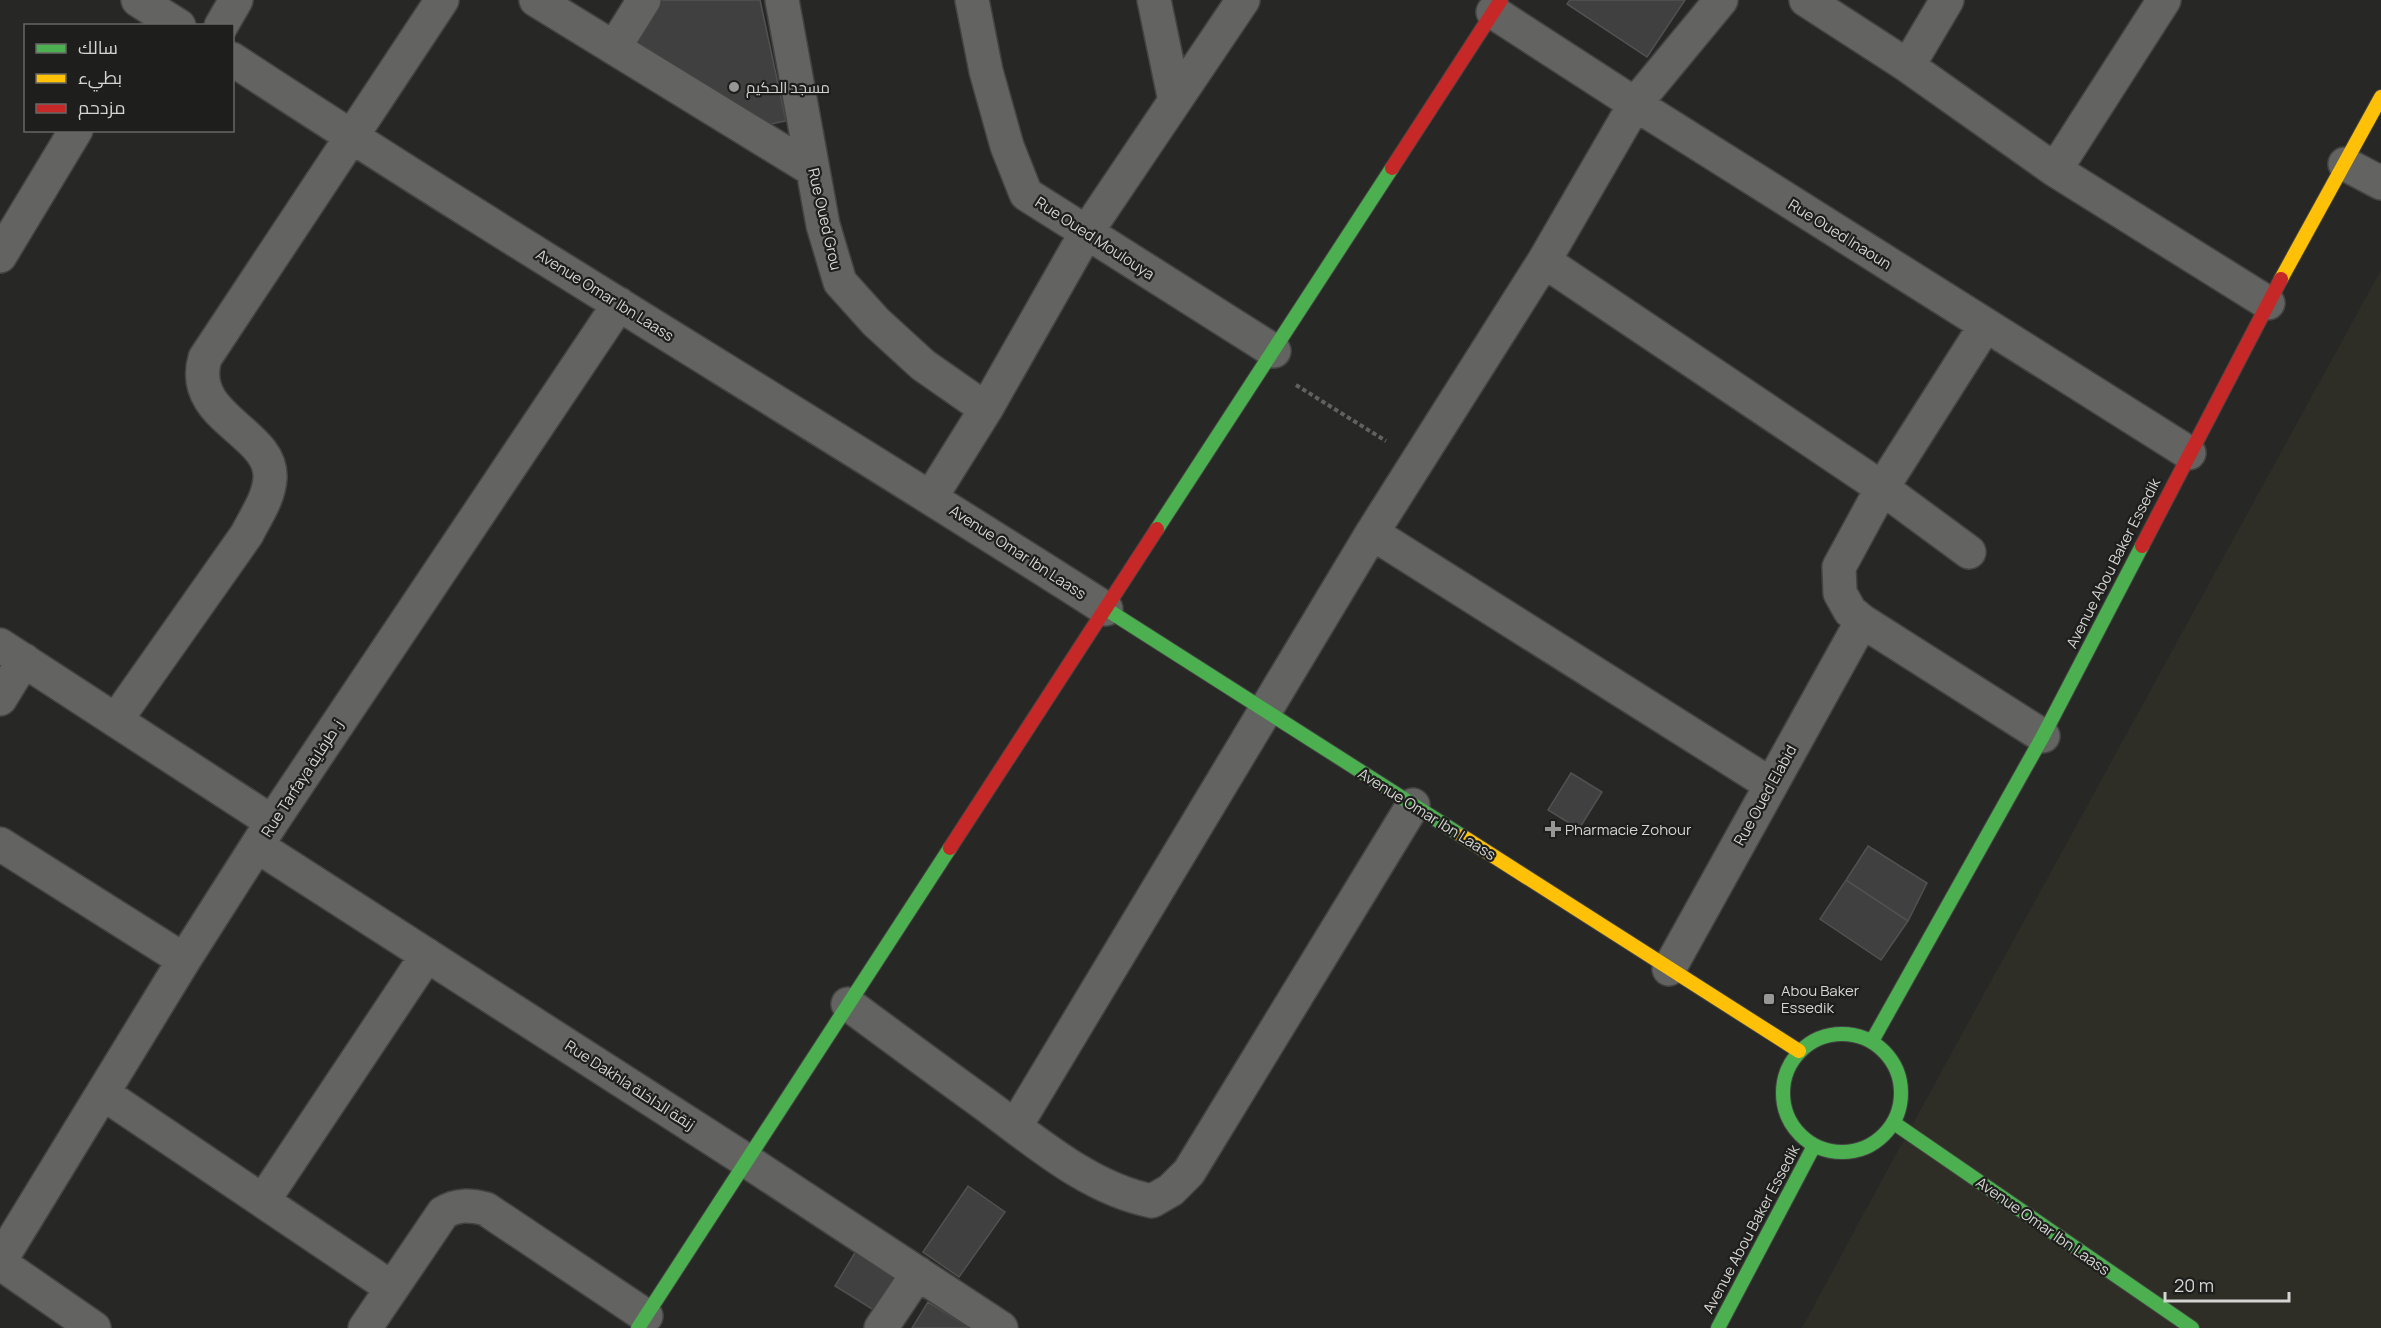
<svg xmlns="http://www.w3.org/2000/svg" width="2381" height="1328" font-family="Manrope,Cairo,sans-serif">
  <style>
    .built { fill: #2e2e26 }
    .building { fill: #404040; stroke: #515151; stroke-width: 1.5 }
    .lines { fill: none; stroke-linecap: round; stroke-linejoin: round }
    .street-casing { stroke: #434342; stroke-width: 36 }
    .fast-casing { stroke: #434342; stroke-width: 16 }
    .slow-casing { stroke: #434342; stroke-width: 16 }
    .jam-casing { stroke: #434342; stroke-width: 16 }
    .path { stroke: #616160; stroke-width: 4; stroke-dasharray: 4.5 3; stroke-linecap: butt }
    .street { stroke: #636362; stroke-width: 33 }
    .fast { stroke: #4caf50; stroke-width: 14 }
    .slow { stroke: #ffc107; stroke-width: 14 }
    .jam { stroke: #c62828; stroke-width: 14 }
    .poi-dot { fill: #979796; stroke: #1e1e1c; stroke-width: 2 }
    .labels { text-anchor: middle; dominant-baseline: central; stroke-width: 4.5; stroke-linejoin: round; paint-order: stroke }
    .poi-label { font-size: 15px; fill: #d4d4d2; stroke: #1e1e1c; text-anchor: start }
    .street-label { font-size: 15px; fill: #d4d4d2; stroke: #1e1e1c }
  </style>
  <rect width="100%" height="100%" fill="#272726"/>
  <!-- built -->
  <path class="built" d="M2381 270V1328H1802L1871 1200Z"/>
  <!-- building -->
  <path class="building" d="M653 0H760L786 121 750 128 637 54 631 33Z
    M1570 0H1685L1647 57 1567 4Z
    M1571 773 1602 792 1579 829 1548 810Z
    M1868 846 1927 883 1908 921 1846 880Z
    M1846 880 1908 921 1881 960 1820 919Z
    M968 1186 1005 1212 959 1277 923 1252Z
    M856 1251 906 1282 885 1317 835 1286Z
    M928 1302 970 1328H912Z"/>
  <g class="lines">
    <defs>
      <path id="street" d="M138 0 179 26
        M536 0 813 170
        M782 0 823 225 840 282 876 322 923 365 986 409
        M972 0 986 71 1007 146 1026 194 1274 351
        M1154 0 1175 101
        M1806 0 1908 66 2055 170 2268 303
        M1493 12 1635 104 2189 453
        M221 26 236 0
        M614 48 644 0
        M232 59C520 248 816 423 1106 609
        M1908 66 1947 0
        M2345 164 2381 183
        M2055 170 2164 0
        M0 256 76 130
        M1544 261 1882 488 1969 552
        M1985 326 1882 488 1839 567 1840 593 1850 611 1862 621 2043 736
        M931 497 986 409 1086 233 1243 0
        M1372 533 1770 784
        M0 645 272 822
        M0 699 24 660
        M116 720 247 534C256 516 269 498 270 478 273 432 187 418 205 358L442 0
        M0 844 184 960
        M257 846 747 1161 1001 1328
        M1669 969 1862 621
        M848 1004C894 1038 940 1072 986 1105 1036 1142 1090 1189 1152 1201L1171 1190 1189 1172 1413 805
        M104 1094 392 1288
        M1015 1127 1372 533 1544 261 1635 104 1721 0
        M263 1201 427 955
        M0 1261 184 960 272 822 619 304
        M0 1263 94 1328
        M365 1328 443 1213C457 1204 470 1205 486 1209L646 1316
        M881 1328 918 1273"/>
      <path id="fast" d="M1157 529 1392 168
        M1106 609 1462 836
        M1783 1093a59 59 0 1 1 118 0a59 59 0 1 1-118 0Z
        M1872 1041 2043 736 2142 546
        M1894 1123 2192 1328
        M638 1328 950 848
        M1718 1328 1814 1146"/>
      <path id="slow" d="M2281 279 2381 97
        M1462 836 1799 1051"/>
      <path id="jam" d="M1392 168 1501 0
        M2142 546 2281 279
        M950 848 1157 529"/>
    </defs>
    <!-- street casing -->
    <use href="#street" class="street-casing"/>
    <!-- fast casing -->
    <use href="#fast" class="fast-casing"/>
    <!-- slow casing -->
    <use href="#slow" class="slow-casing"/>
    <!-- jam casing -->
    <use href="#jam" class="jam-casing"/>
    <!-- path -->
    <path class="path" d="M1296 385 1386 441"/>
    <!-- street -->
    <use href="#street" class="street"/>
    <!-- fast -->
    <use href="#fast" class="fast"/>
    <!-- slow -->
    <use href="#slow" class="slow"/>
    <!-- jam -->
    <use href="#jam" class="jam"/>
  </g>
  <!-- markers -->
  <g class="poi-dot">
    <circle cx="734" cy="87" r="6"/>
    <path d="M1550 820h6v6h6v6h-6v6h-6v-6h-6v-6h6z"/>
    <rect x="1763" y="993" width="12" height="12" rx="3"/>
  </g>
  <g class="labels">
    <!-- poi labels -->
    <g class="poi-label">
      <text x="746" y="87">مسجد الحكيم</text>
      <text x="1565" y="829">Pharmacie Zohour</text>
      <text x="1781" y="990">Abou Baker<tspan x="1781" dy="17">Essedik</tspan></text>
    </g>
    <!-- street labels -->
    <g class="street-label">
      <text transform="translate(825 219) rotate(77)">Rue Oued Grou</text>
      <text transform="translate(1840 234) rotate(32)">Rue Oued Inaoun</text>
      <text transform="translate(1095 238) rotate(33)">Rue Oued Moulouya</text>
      <text transform="translate(605 295) rotate(32)">Avenue Omar Ibn Laass</text>
      <text transform="translate(1018 552) rotate(33)">Avenue Omar Ibn Laass</text>
      <text transform="translate(2113 563) rotate(-63)">Avenue Abou Baker Essedik</text>
      <text transform="translate(302 778) rotate(-57)">Rue Tarfaya ز. طرفاية</text>
      <text transform="translate(1765 795) rotate(-61)">Rue Oued Elabid</text>
      <text transform="translate(1427 814) rotate(32)">Avenue Omar Ibn Laass</text>
      <text transform="translate(630 1085) rotate(33)">Rue Dakhla زنقة الداخلة</text>
      <text transform="translate(2043 1226) rotate(35)">Avenue Omar Ibn Laass</text>
      <text transform="translate(1751 1229) rotate(-62)">Avenue Abou Baker Essedik</text>
    </g>
  </g>
  <!-- legend -->
  <rect x="24" y="24" width="210" height="108" fill="#1e1e1c" stroke="#676765" stroke-width="1.5"/>
  <rect x="36" y="44" width="30" height="9" fill="#4caf50" stroke="#676765" stroke-width="1.5"/>
  <text x="78" y="54" font-size="18" fill="#d4d4d2">سالك</text>
  <rect x="36" y="74" width="30" height="9" fill="#ffc107" stroke="#676765" stroke-width="1.5"/>
  <text x="78" y="84" font-size="18" fill="#d4d4d2">بطيء</text>
  <rect x="36" y="104" width="30" height="9" fill="#c62828" stroke="#676765" stroke-width="1.5"/>
  <text x="78" y="114" font-size="18" fill="#d4d4d2">مزدحم</text>
  <!-- scale -->
  <path d="M2165 1292v9h124v-9" fill="none" stroke="#d4d4d2" stroke-width="3"/>
  <text x="2174" y="1292" font-size="18" fill="#d4d4d2" stroke="#1e1e1c" stroke-width="4.5" paint-order="stroke">20 m</text>
</svg>
